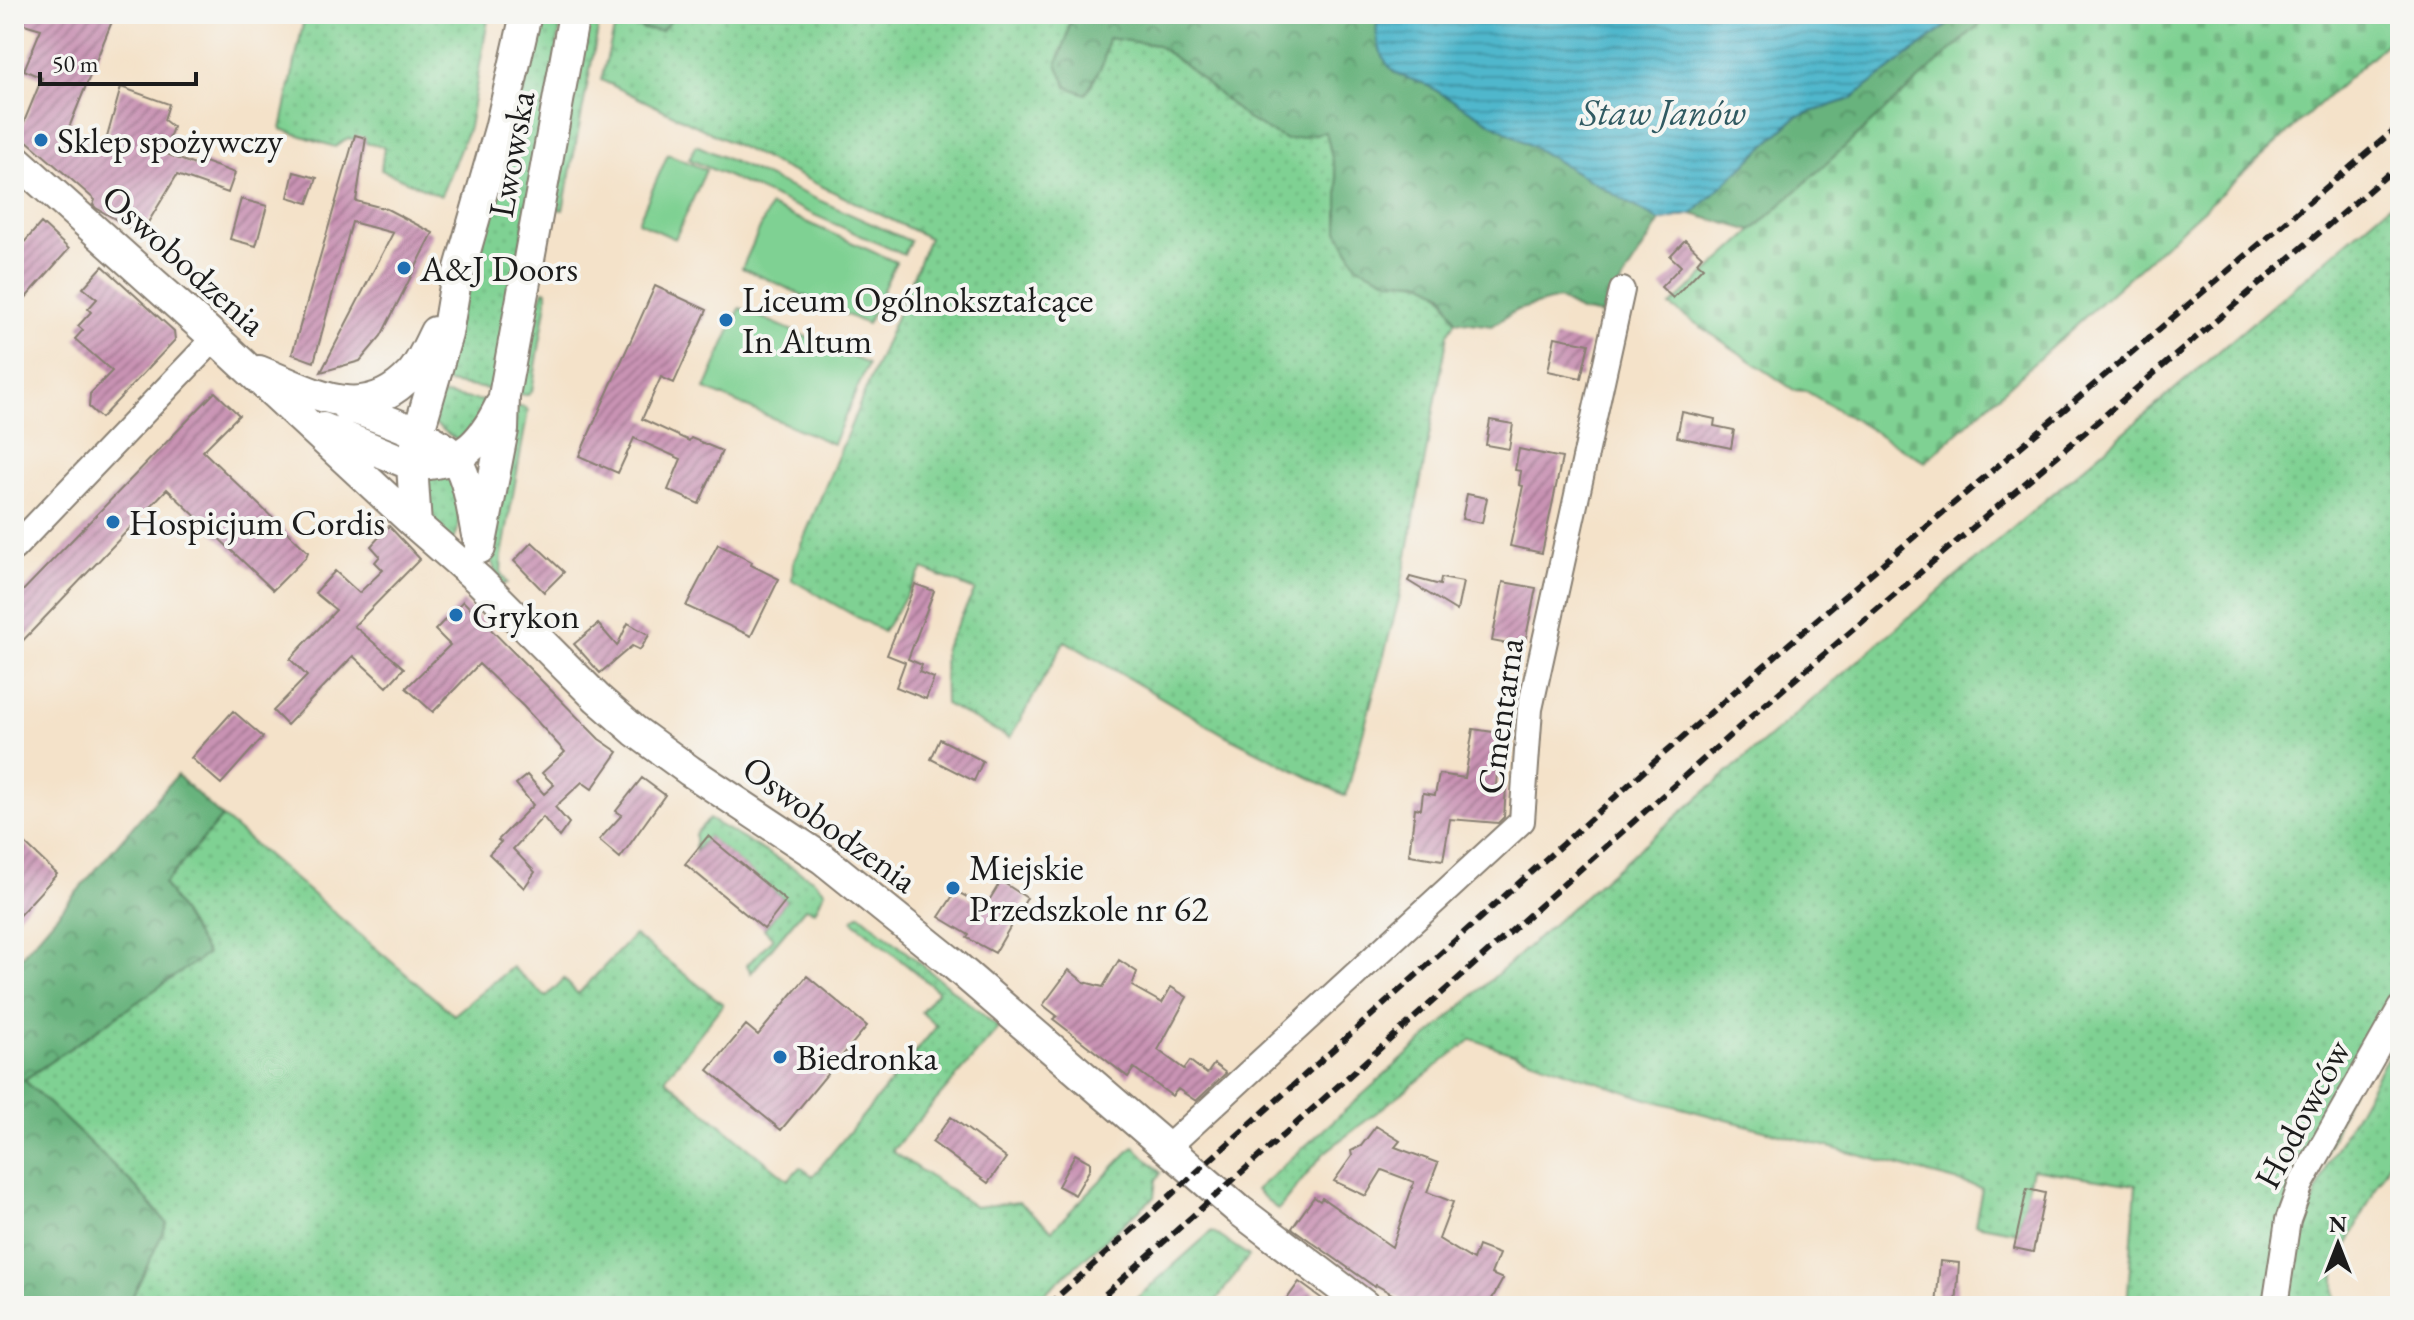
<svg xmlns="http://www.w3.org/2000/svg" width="2414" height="1320" font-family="'EB Garamond',serif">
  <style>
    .grass { fill: url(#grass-dots); stroke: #4e7658; stroke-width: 2 }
    .forest { fill: url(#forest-crowns); stroke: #42684c; stroke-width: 2 }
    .cemetery { fill: url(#cemetery-stones); stroke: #4e7658; stroke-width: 2 }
    .garden { fill: #7fd193; stroke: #4e7658; stroke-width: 2 }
    .water { fill: url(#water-rules); stroke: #366a74; stroke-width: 2 }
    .building { fill: url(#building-hatch) }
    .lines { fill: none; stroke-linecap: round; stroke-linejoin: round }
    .minor-casing { stroke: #887f72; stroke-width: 28 }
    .tertiary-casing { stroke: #887f72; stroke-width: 34 }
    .minor { stroke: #fff; stroke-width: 24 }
    .tertiary { stroke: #fff; stroke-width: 30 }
    .rail { stroke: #1c1c1c; stroke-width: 6; stroke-dasharray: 12 6; stroke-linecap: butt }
    .poi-dot { fill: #1f6fb2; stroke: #f6f6f2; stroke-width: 3 }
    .labels { text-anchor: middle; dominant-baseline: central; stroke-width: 8; stroke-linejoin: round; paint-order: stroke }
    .poi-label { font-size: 36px; fill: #1c1c1c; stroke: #f6f6f2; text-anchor: start }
    .street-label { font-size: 36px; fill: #1c1c1c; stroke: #f6f6f2 }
    .water-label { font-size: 38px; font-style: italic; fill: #305a62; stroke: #f6f6f2 }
  </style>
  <defs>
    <pattern id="grass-dots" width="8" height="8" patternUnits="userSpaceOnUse" patternTransform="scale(2)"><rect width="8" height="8" fill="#7fd193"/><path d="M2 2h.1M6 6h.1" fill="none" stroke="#6db37e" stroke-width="1.8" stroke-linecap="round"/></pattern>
    <pattern id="forest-crowns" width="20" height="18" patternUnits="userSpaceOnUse" patternTransform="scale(2)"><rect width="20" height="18" fill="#67b37d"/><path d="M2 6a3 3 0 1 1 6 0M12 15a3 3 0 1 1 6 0" fill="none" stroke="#549166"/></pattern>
    <pattern id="cemetery-stones" width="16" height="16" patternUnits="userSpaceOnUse" patternTransform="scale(2)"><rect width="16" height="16" fill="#7fd193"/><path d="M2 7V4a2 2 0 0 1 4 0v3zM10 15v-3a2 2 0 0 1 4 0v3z" fill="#6db37e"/></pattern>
    <pattern id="water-rules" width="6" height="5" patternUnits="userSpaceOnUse" patternTransform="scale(2)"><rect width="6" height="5" fill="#4fb7cc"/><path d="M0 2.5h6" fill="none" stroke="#4194a5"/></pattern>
    <pattern id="building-hatch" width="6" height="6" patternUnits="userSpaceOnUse" patternTransform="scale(2)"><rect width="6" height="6" fill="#c993b4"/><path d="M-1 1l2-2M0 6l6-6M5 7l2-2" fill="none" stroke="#a27792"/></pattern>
  </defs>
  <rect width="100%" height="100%" fill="#f6f6f2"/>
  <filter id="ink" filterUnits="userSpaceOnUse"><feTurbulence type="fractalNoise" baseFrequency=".0125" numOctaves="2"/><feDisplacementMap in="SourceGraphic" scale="16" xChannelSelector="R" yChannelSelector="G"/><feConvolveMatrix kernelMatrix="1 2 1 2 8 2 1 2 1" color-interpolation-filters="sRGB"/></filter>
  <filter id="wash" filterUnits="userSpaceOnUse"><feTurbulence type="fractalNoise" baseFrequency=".006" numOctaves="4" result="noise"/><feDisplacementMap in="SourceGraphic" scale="32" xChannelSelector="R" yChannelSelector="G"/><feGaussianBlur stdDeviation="1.8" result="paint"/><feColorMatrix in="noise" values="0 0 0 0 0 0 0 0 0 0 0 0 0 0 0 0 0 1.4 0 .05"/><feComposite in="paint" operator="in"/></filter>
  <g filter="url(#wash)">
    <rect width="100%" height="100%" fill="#f4e2c9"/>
    <!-- grass -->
    <path class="grass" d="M305 14H489L469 127 441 196 381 170 384 147 348 138 335 147 281 129Z
      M538 14H563L494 390 442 382Z
      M585 14H601L563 210 558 209 560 155Z
      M677 14H1071L1067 37 1057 64 1103 63 1107 38 1157 45 1190 68 1247 119 1326 132 1338 183V231L1388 280C1431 281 1438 281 1456 321L1448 334 1399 599 1346 796 1225 735 1065 641 1010 738 945 704 944 649 975 590 923 569 883 632 792 580 793 564 929 238 601 80 618 15 643 29 661 31Z
      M2400 196V993L2364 1058 2265 1306H2127L2136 1185 2032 1169 2018 1232 1975 1224 1982 1188 1644 1098 1472 1039 1324 1153 1278 1210 1256 1190 1607 876Z
      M544 290 547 291V301L532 391 528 395 517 394 526 340Z
      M439 394 491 402 490 406 458 441 431 421Z
      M513 406 526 408 528 411 502 556 501 573 507 583 500 586 488 550Z
      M443 469C446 472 450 475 453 479 461 494 463 532 450 544L435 535 419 474Z
      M222 817 454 1015 512 967 546 997 564 979 578 994 634 935 723 1004 665 1079 788 1180 800 1167 813 1176 937 1026 921 1012 938 991 852 920 860 914 999 1028 892 1151 975 1207 1019 1202 1052 1230 1134 1146 1161 1173 1156 1180 1154 1197 1030 1306H128L167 1223 137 1188 24 1080 206 954 164 884Z
      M709 819 814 880 825 891 815 911 805 908 751 973 747 965 773 938 764 929 786 901 708 837 695 851V834Z
      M2400 1034V1140L2335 1270V1306H2287L2292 1261 2327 1165Z
      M1212 1231 1249 1256 1212 1306H1128Z"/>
    <!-- forest -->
    <path class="forest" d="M618 14H677L661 31 643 29Z
      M1071 14H1380L1377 21 1393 72 1423 83 1660 221 1601 315 1580 311 1558 299 1517 310 1492 326 1456 321 1443 293 1420 281 1388 280 1357 266 1338 231V183L1326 132 1286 140 1247 119 1190 69 1157 45 1108 38 1103 63 1086 94 1067 87 1057 64 1067 37Z
      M1962 14H1991L1752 231 1692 214 1796 117 1851 99Z
      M177 775 222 817 164 884 207 954 24 1080 137 1188 167 1224 128 1306H14V965Z"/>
    <!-- cemetery -->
    <path class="cemetery" d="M1991 14H2400V31L1925 462 1806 391 1794 390 1670 306Z"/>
    <!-- garden -->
    <path class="garden" d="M696 145 910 241 904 255 689 159Z
      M668 154 706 170 675 239 638 222Z
      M770 206 896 262 867 324 742 268Z
      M740 308 868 364 833 444 705 389Z"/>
    <!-- water -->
    <path class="water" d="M1380 14H1962L1851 99 1796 117 1692 214 1660 221 1423 83C1414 80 1398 77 1392 70 1379 56 1372 31 1380 14Z"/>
    <g id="blocks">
      <!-- building -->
      <path class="building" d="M14 14H115L66 135 104 148 121 87 169 104 164 120 173 127 164 153 197 166 199 160 235 173 228 193 177 175 141 234 96 208 93 205 95 200 19 134 42 78 24 70 41 29 14 21Z
        M355 135 366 138 356 201 387 209 433 233 381 336 360 361 321 372 393 233 352 222 314 362 292 354Z
        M294 172 317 178 308 203 288 197Z
        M241 199 267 206 256 246 230 239Z
        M41 223 69 249 14 311V254Z
        M1685 240 1702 256 1697 262 1703 267 1673 298 1661 287 1681 266 1670 256Z
        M103 266 174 331 175 340 101 418 89 407 90 394 112 371 75 339 83 330 78 326 91 312 88 309 97 299 83 288Z
        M655 286 707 310 674 383 661 377 642 419 689 441 691 438 722 451 699 504 668 490 681 459 634 438 618 473 579 456Z
        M1555 337 1589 344 1581 378 1548 371Z
        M215 392 239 415 203 451 308 552 306 557 273 590 167 489 14 650V600Z
        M1682 412 1715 419 1714 426 1734 430 1731 448 1677 437Z
        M1490 420 1513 424 1509 449 1486 445Z
        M1519 449 1562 458 1542 553 1510 546 1523 486 1519 485 1521 471 1515 470Z
        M1467 494 1487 498 1482 523 1462 519Z
        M389 526 420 559 354 626 404 668 387 687 353 656 287 725 273 711 307 676 290 659 336 610 315 593 335 571 359 593 383 570 375 562 380 556 371 546Z
        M532 542 564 572 544 592 514 561Z
        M718 544 752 562 751 565 779 579 751 636 686 606Z
        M1410 577 1440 585 1441 578 1463 582 1457 611 1408 581Z
        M1503 582 1536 588 1524 647 1492 641Z
        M915 584 934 591 908 659 922 665 919 672 934 678 926 699 896 687 905 662 887 655Z
        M463 601 599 739 618 752 592 789 582 782 555 807 569 823 559 837 543 817 513 849 535 872 524 888 489 854 501 842 498 840 533 805 516 784 527 775 544 794 554 785 542 773 565 752 523 706 479 664 433 712 406 688 450 645 435 630Z
        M628 623 649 635 640 650 632 646 600 673 574 644 598 624 617 646Z
        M233 711 263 737 221 784 191 758Z
        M1473 729 1500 733 1496 786 1506 787 1504 817 1498 823 1450 819 1443 860 1409 855 1415 808 1421 809 1423 793 1435 795 1439 774 1465 778Z
        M940 739 983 761 974 781 931 759Z
        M642 778 665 795 620 858 599 840 622 815 616 811Z
        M14 833 57 874 14 921Z
        M708 836 786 901 764 929 685 864Z
        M1001 881 1027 898 995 953 967 938 969 935 939 917 956 891 985 907Z
        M1119 960 1137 972 1132 986 1162 1003 1171 987 1187 997 1158 1050 1184 1069 1190 1061 1207 1074 1214 1064 1226 1073 1196 1101 1178 1089 1172 1096 1134 1068 1128 1077 1053 1019 1057 1016 1043 1005 1069 970 1084 982 1103 987Z
        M807 976 867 1026 781 1130 708 1070 746 1025 758 1035Z
        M951 1117 1006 1158 988 1183 932 1142Z
        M1376 1126 1400 1141 1395 1147 1438 1163 1427 1192 1453 1202 1439 1239 1473 1260 1478 1246 1499 1254 1491 1274 1503 1279 1488 1306H1413L1376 1285 1375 1287 1292 1228 1314 1197 1320 1201 1322 1198 1392 1247 1414 1182 1382 1170 1366 1196 1334 1181 1352 1156 1351 1151 1361 1146Z
        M1075 1154 1090 1162V1169L1075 1195 1058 1186Z
        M2027 1189 2045 1193 2033 1252 2014 1248Z
        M1940 1261 1959 1263 1956 1306H1936Z
        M1299 1282 1332 1306H1282Z"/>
    </g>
  </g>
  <g filter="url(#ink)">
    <use href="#blocks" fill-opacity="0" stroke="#887f72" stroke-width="2"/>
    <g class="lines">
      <defs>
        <path id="minor" d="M14 548 215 338
          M1167 1148 1522 821 1530 709 1622 290
          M2275 1306 2288 1220 2301 1184 2400 1008"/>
        <path id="tertiary" d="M14 158 215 338 416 525 480 581 597 698 635 731 690 771 823 859 951 962 1239 1210 1365 1306
          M259 371C312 392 363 426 411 374 421 363 428 346 435 332
          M345 405C372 416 444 437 457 461 470 484 472 511 477 535
          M323 428 412 465C459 465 480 447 500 406
          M416 525 412 465 418 434 447 334 455 286 500 129 526 14
          M480 548 503 430 504 396 574 14"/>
      </defs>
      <!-- minor casing -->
      <use href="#minor" class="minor-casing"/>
      <!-- tertiary casing -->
      <use href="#tertiary" class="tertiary-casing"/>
      <!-- minor -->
      <use href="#minor" class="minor"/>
      <!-- tertiary -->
      <use href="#tertiary" class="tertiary"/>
      <!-- rail -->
      <path class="rail" d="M1047 1306 1653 763 1822 615 2400 125
        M1092 1306 1754 714 2400 164"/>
    </g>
  </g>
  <!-- markers -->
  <g class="poi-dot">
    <circle cx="41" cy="140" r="8"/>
    <circle cx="404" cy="268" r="8"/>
    <circle cx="726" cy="320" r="8"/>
    <circle cx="113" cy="522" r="8"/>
    <circle cx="456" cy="615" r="8"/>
    <circle cx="953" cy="888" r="8"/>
    <circle cx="780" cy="1057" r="8"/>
  </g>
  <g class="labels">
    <!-- poi labels -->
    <g class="poi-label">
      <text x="57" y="140">Sklep spożywczy</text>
      <text x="420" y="268">A&amp;J Doors</text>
      <text x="742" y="299">Liceum Ogólnokształcące<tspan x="742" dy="41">In Altum</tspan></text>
      <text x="129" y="522">Hospicjum Cordis</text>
      <text x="472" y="615">Grykon</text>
      <text x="969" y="867">Miejskie<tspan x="969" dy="41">Przedszkole nr 62</tspan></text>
      <text x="796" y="1057">Biedronka</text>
    </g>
    <!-- street labels -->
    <g class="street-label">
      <text transform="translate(511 154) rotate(-80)">Lwowska</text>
      <text transform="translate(184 260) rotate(42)">Oswobodzenia</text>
      <text transform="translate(1500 716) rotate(-82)">Cmentarna</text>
      <text transform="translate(830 824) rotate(36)">Oswobodzenia</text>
      <text transform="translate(2302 1114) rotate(-62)">Hodowców</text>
    </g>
    <!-- water labels -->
    <g class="water-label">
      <text x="1663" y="111">Staw Janów</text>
    </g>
  </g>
  <!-- margin -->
  <rect width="2414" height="1320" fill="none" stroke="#f6f6f2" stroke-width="48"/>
  <!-- north arrow -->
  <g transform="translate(2338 1244)" stroke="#f6f6f2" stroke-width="6" paint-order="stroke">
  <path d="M0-6L14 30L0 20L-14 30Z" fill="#1c1c1c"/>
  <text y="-12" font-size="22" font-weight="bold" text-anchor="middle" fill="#1c1c1c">N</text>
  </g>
  <!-- scale -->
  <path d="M40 72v12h156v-12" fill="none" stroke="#1c1c1c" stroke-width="4"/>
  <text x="52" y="72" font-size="24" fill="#1c1c1c" stroke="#f6f6f2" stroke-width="6" paint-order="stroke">50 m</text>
</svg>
